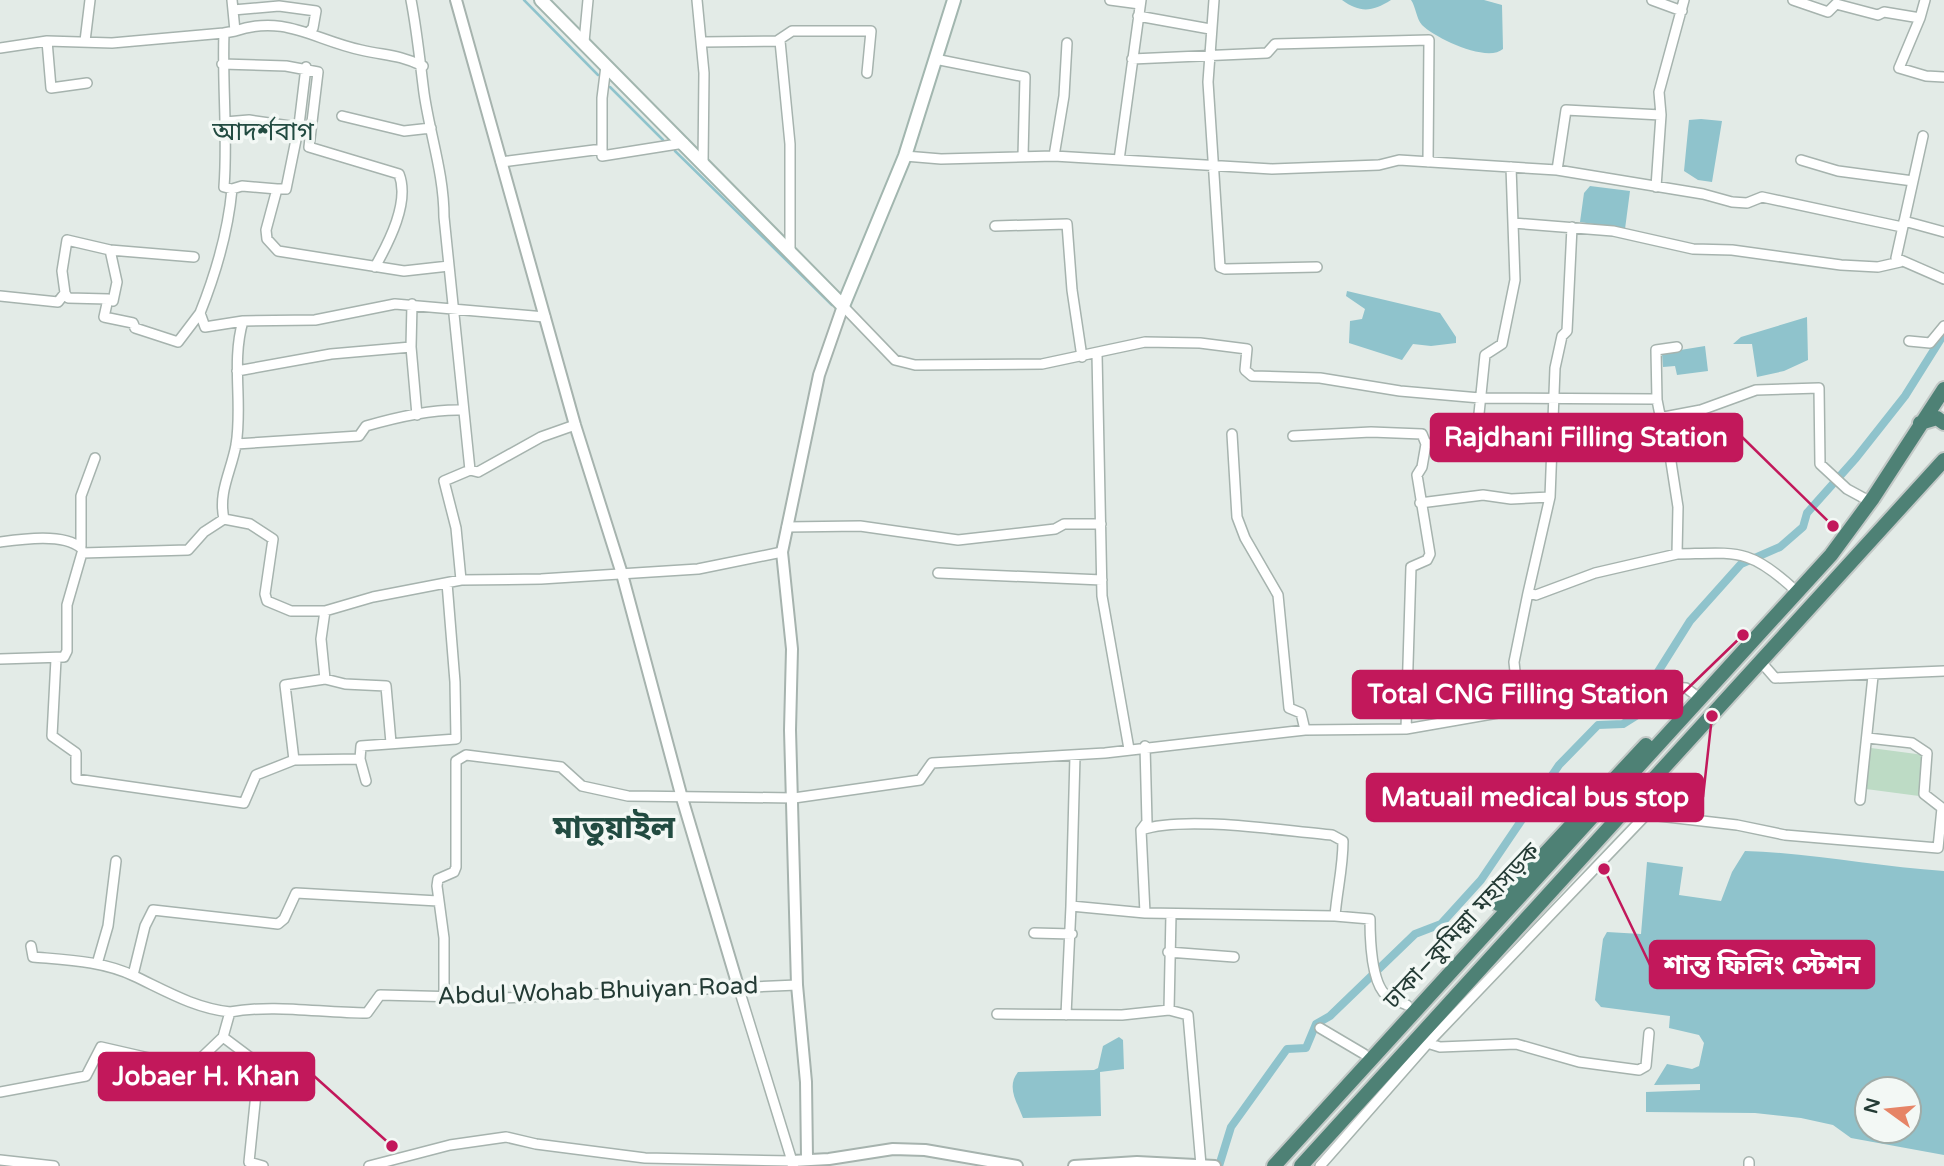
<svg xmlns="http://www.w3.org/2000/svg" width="1944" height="1166" font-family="'Varela Round','Noto Sans Bengali',sans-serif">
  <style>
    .green { fill: #bddbc5 }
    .water { fill: #8fc3cc; fill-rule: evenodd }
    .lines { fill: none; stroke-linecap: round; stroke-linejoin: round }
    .stream { stroke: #8fc3cc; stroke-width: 2.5 }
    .canal { stroke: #8fc3cc; stroke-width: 8 }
    .minor-casing { stroke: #a6b3ae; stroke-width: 12 }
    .tertiary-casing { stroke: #a6b3ae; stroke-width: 14 }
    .secondary-casing { stroke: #a2b6af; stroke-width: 16 }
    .trunk-casing { stroke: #c2c8c6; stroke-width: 18 }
    .minor { stroke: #fff; stroke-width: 9 }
    .tertiary { stroke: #fff; stroke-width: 10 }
    .secondary { stroke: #fff; stroke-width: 12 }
    .trunk { stroke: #4e8175; stroke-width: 14 }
    .labels { text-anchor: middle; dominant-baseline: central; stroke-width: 7; stroke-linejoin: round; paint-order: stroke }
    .street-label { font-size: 24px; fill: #243b35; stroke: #f3f8f5 }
    .neighbourhood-label { font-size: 26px; fill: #224b41; stroke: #f3f8f5 }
    .district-label { font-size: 32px; font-weight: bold; fill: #224b41; stroke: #f3f8f5 }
    .leader { fill: none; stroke: #c2185b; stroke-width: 2.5 }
    .callout-dot { fill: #c2185b; stroke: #f3f8f5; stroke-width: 2.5 }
    .callout { fill: #c2185b; stroke: #c2185b; stroke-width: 2.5 }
    .callout-label { font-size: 26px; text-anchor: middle; font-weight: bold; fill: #fff }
  </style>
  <rect width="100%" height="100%" fill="#e3ebe7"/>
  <!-- green -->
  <path class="green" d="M1871 748 1924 755 1919 796 1866 789Z"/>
  <!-- water -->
  <path class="water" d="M1342 0H1391C1372 12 1360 13 1342 0Z
    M1411 0H1484L1502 5 1503 49C1487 63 1435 38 1422 25 1416 18 1416 7 1411 0Z
    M1701 119 1722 121 1712 182 1698 180 1684 171 1689 120Z
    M1590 186 1630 191 1625 229 1580 222 1584 193Z
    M1347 291 1440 313 1456 337V343L1431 346 1413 344 1402 360 1349 343 1350 321 1362 319 1365 309 1346 296Z
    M1807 317 1808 360 1784 371 1757 377 1752 344H1733L1741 337Z
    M1705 346 1708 371 1677 375 1675 366 1663 367 1662 353Z
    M1745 851C1812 853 1877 867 1944 871V1155L1851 1138 1833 1125 1801 1118 1755 1113 1646 1112V1092L1700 1090V1084L1654 1085 1667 1064 1692 1069 1699 1066 1704 1043 1699 1035 1669 1028 1670 1016 1601 1007 1595 1000 1603 939 1607 932 1641 934 1647 862 1683 867 1679 895 1721 901 1732 872ZM1867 1089H1909V1131H1867Z
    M1119 1037 1123 1040 1124 1069 1100 1072 1101 1116 1023 1118C1017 1102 1006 1087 1018 1072L1094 1070 1098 1068 1103 1046Z"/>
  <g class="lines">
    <!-- stream -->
    <path class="stream" d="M524 0 598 75
      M610 87 663 140
      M675 151 832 305"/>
    <!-- canal -->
    <path class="canal" d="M1219 1166 1231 1127 1287 1049 1306 1048 1316 1024 1330 1016 1415 934 1441 924 1481 880 1559 765 1598 725 1623 724 1639 714 1644 694 1690 621 1741 564 1780 547 1803 527 1807 513 1856 458 1905 396 1944 334"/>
    <defs>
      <path id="minor" d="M232 0 235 31 224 33C222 84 228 135 224 187L232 189C228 232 216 273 200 313L205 327 243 321C231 362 243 404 236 445 231 472 218 492 224 519L250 524 273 539 265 594 267 601 291 611H325L373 597 461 580 541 579 698 569 782 552
        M411 0C417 31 420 62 424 93 430 135 444 174 444 217L470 470 444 481 456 528 461 580
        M697 0 704 73 703 164
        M1110 0 1140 4
        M1214 0 1208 82 1220 267 1225 269 1317 267
        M1652 0 1682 11
        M1793 0 1828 12 1836 4 1878 15 1884 12 1920 18 1925 0
        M233 10 279 6 316 11 313 28 309 32
        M1138 16 1210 29
        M1920 18 1899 68 1926 76 1944 77
        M235 31C285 14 314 40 361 50 387 56 397 54 423 66
        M47 41 51 88 87 83
        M85 41 90 0
        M780 41 790 144V253
        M584 42 588 0
        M703 42 777 41 792 31H871L867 73
        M0 48 47 41 112 43 224 33
        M935 59 1025 77 1023 156
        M1132 59 1267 53 1275 44 1429 40 1428 162
        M222 64 286 66 318 72 309 147 399 174C410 202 389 242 375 267
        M606 66 602 98V156L684 143
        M306 67 299 125 286 189H277L266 230 267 239 278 251 404 271 449 266
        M342 116 404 131 431 128
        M225 122 249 120 311 129
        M1923 136 1896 258 1944 279
        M905 156 941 159 1054 156 1272 169 1379 165 1399 160 1557 170 1703 194 1732 202 1747 203 1762 197 1902 227
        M1054 156 1064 96 1067 43
        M1119 160 1141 0
        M1801 160 1838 171 1913 181
        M501 162 602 149
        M1557 170 1566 110 1661 115
        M1656 187 1661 115 1659 92 1684 0
        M232 189 242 186 277 189
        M1904 221 1944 232
        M1513 223 1613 231 1693 249 1732 250 1841 265 1878 267 1900 262
        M995 226 1067 224 1072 290 1082 357
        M1572 227 1567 331 1562 336 1555 368 1550 497 1528 593 1536 595 1595 573 1677 554
        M65 293 62 271 67 240 110 250 194 257
        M0 296 58 302 65 293 68 298 108 299 104 317 133 323 135 328 178 342 200 313
        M108 299 113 301 117 282 110 250
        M412 304 411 347 417 415
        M843 306 895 360 915 365 1042 364 1145 342 1200 343 1247 349 1245 370 1252 376 1320 378 1400 391 1480 398 1653 399 1657 400 1660 415 1664 417 1701 410 1756 390 1819 388 1820 464 1847 489 1871 502
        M243 321 315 320 395 304 545 317
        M1909 341 1930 343 1944 326
        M1097 354 1102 596 1129 749
        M237 371 331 354 411 347
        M1657 400 1656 350 1677 347
        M1664 417 1678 507 1677 554C1737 553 1749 547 1796 591
        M1232 434 1237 517 1245 538 1278 595 1289 708 1301 713 1305 730
        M1293 436 1371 432 1422 434 1426 444
        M236 444 359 436 366 426C397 417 430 409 462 410
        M470 470 478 472 541 437 575 425
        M1420 503 1483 495 1511 499 1550 497
        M787 527 860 526 958 540 1055 529 1064 524H1101
        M0 542C22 539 64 533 81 548
        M81 546V496L95 458
        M938 573 1102 580
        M0 659 64 657 67 651V605L82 553 188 550 204 532 224 519
        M56 659 52 736 76 753V779L244 803 256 775 294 760 360 759
        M1761 662 1775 678 1944 671
        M325 679 345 684 386 686 391 743
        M1519 709 1514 662 1528 593
        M1406 729 1411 567 1427 560 1430 554 1417 475 1422 467 1426 444 1476 443 1485 355 1502 344 1515 280 1511 167
        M294 760 285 685 325 679 321 639 325 611
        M366 781 360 759 361 746 456 739 455 682 447 583
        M1860 800 1873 676
        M1624 812 1737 825 1785 835 1938 848 1942 808 1924 794 1927 753 1912 743 1868 738
        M1141 830C1185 815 1283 831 1332 835L1343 841C1343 868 1337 890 1335 916L1145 913
        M1071 906 1075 756
        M1335 916 1370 919C1370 937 1371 984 1387 996 1392 1000 1401 1002 1407 1005
        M1034 933 1072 934
        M31 946 33 957C67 960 103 961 134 976 166 991 194 1008 230 1012
        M1168 952 1234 957
        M97 964 108 926 116 861
        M133 975 145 926 153 910 278 924 284 919 296 893 438 901
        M444 996V938L437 886 438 879 454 872 456 867V761L466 755 561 767 582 786 628 796 794 798 920 780 932 763 1105 753 1305 730 1406 729 1655 686 1686 688 1694 694
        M1169 1010 1171 914
        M997 1014 1122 1015 1169 1010 1188 1015 1201 1165
        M1066 1015 1071 906 1145 913 1141 830 1147 822 1145 746
        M1320 1028 1364 1054
        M223 1037 259 1064 249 1162 263 1166
        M1424 1042 1440 1047 1516 1044 1579 1062 1639 1070 1646 1066 1649 1033
        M0 1092 86 1076 101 1047 162 1061 199 1060 223 1037 230 1012C275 1004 321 1013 367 1013L380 995 501 998 797 985
        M0 1160 54 1166
        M369 1166 450 1145 506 1137 536 1144 645 1158 792 1161 738 986
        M1320 1166 1428 1043 1645 816
        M1749 1166V1162"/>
      <path id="tertiary" d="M456 0 575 425 622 574 682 798 738 986
        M807 1158 806 1082 797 985 790 730 792 649 782 552 819 375 843 306
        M793 1166 792 1161 829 1159 893 1149 925 1150 1017 1166
        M1074 1166 1137 1162 1215 1166"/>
      <path id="secondary" d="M541 0 843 306 905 156 954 0"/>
      <path id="trunk" d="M1920 423 1937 418 1944 423
        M1498 904 1646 745
        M1274 1166 1831 555 1873 498 1944 389
        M1301 1166 1944 460"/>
    </defs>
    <!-- minor casing -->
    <use href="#minor" class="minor-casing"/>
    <!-- tertiary casing -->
    <use href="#tertiary" class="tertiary-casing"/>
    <!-- secondary casing -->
    <use href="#secondary" class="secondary-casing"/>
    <!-- trunk casing -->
    <use href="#trunk" class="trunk-casing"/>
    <!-- minor -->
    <use href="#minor" class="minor"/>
    <!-- tertiary -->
    <use href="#tertiary" class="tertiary"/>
    <!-- secondary -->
    <use href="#secondary" class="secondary"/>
    <!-- trunk -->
    <use href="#trunk" class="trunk"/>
  </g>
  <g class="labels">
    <!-- street labels -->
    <g class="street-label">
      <text transform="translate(1462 926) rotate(-47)">ঢাকা–কুমিল্লা মহাসড়ক</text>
      <text transform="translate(598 991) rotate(-2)">Abdul Wohab Bhuiyan Road</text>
    </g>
    <!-- neighbourhood labels -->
    <g class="neighbourhood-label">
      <text x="263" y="131">আদর্শবাগ</text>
    </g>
    <!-- district labels -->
    <g class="district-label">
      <text x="614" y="828">মাতুয়াইল</text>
    </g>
  </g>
  <!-- callouts -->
  <path class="leader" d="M1833 526L1742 437M1743 635L1682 694M1712 716L1703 797M1604 869L1650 965M392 1146L314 1076"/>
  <g class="callout-dot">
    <circle cx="1833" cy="526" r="7"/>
    <circle cx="1743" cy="635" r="7"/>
    <circle cx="1712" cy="716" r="7"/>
    <circle cx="1604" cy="869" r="7"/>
    <circle cx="392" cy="1146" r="7"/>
  </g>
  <g class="callout">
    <rect x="1431" y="414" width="311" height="47" rx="7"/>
    <rect x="1353" y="671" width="329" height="47" rx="7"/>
    <rect x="1367" y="774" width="336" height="47" rx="7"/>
    <rect x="1650" y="941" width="224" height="47" rx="7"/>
    <rect x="99" y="1053" width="215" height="47" rx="7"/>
  </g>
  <g class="callout-label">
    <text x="1586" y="446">Rajdhani Filling Station</text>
    <text x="1518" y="703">Total CNG Filling Station</text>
    <text x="1535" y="806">Matuail medical bus stop</text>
    <text x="1762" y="974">শান্ত ফিলিং স্টেশন</text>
    <text x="206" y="1085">Jobaer H. Khan</text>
  </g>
  <!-- north arrow -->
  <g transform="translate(1888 1110) rotate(285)"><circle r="33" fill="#f3f8f5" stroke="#a0aca8" stroke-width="2"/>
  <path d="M0-5L12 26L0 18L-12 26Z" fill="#e68466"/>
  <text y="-10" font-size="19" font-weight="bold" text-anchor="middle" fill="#243b35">N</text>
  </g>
</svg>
